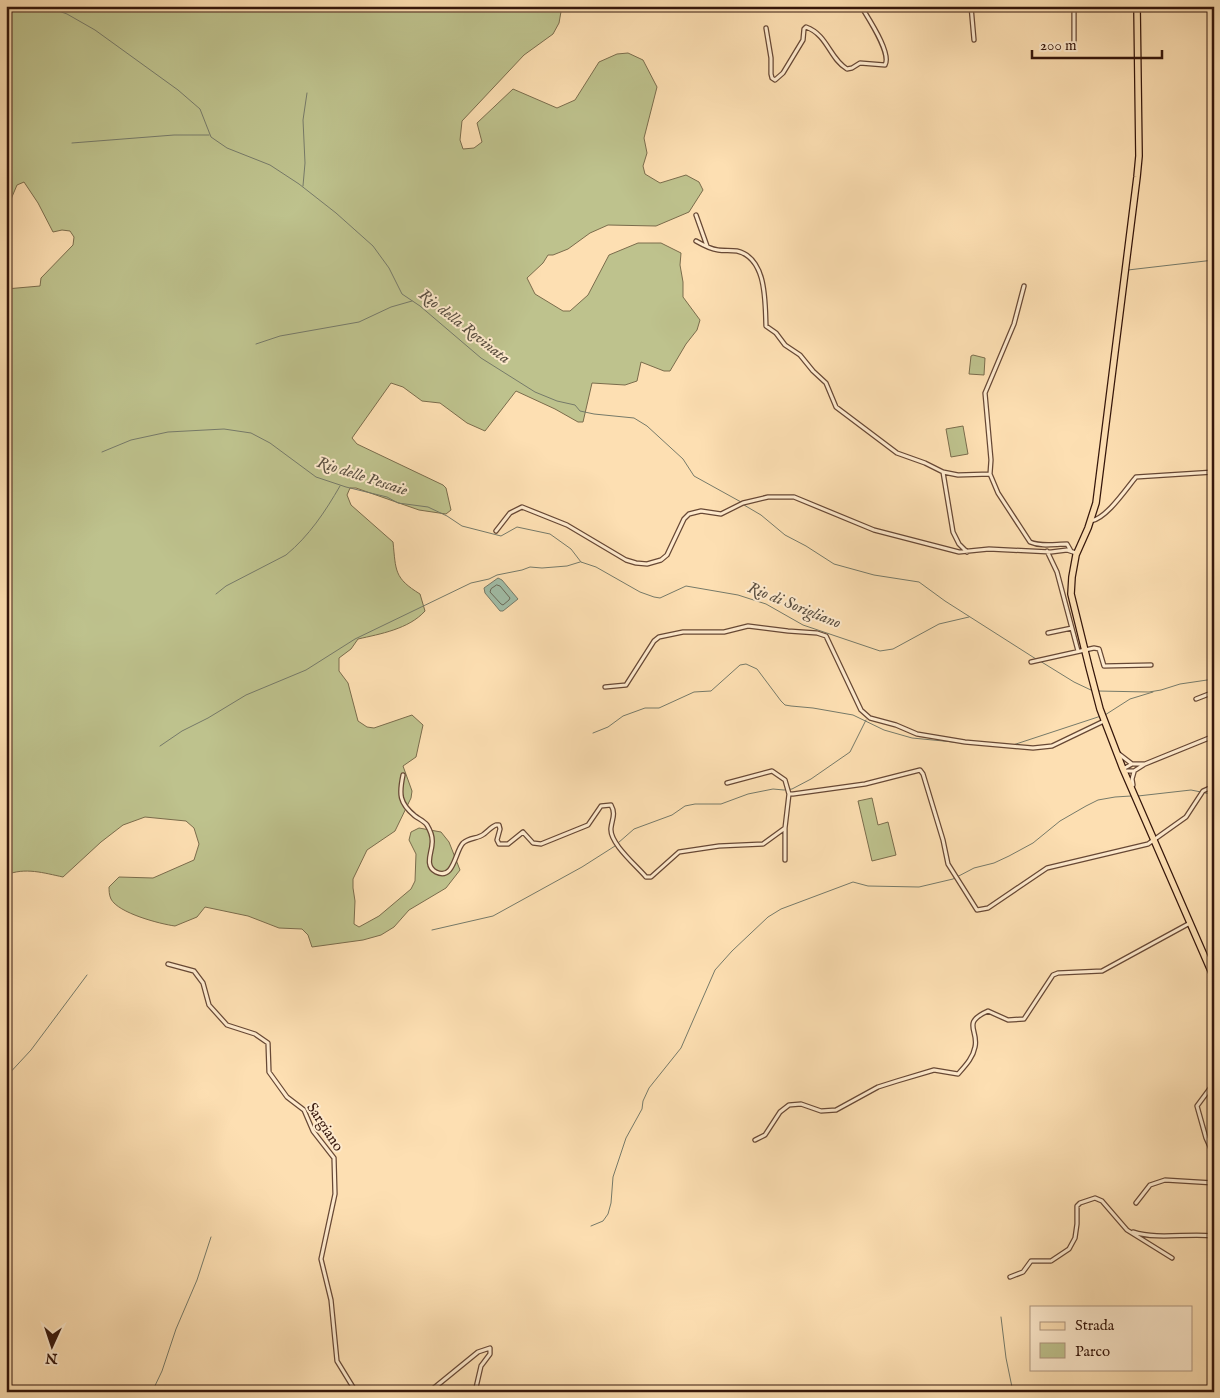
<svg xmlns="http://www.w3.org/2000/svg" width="1220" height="1398" font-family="'IM FELL English',serif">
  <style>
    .green { fill: #bec28d; stroke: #7a6c4c }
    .water { fill: #a1bda7; stroke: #767a69 }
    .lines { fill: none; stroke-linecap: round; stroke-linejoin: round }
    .shore { stroke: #6b6a59; stroke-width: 1 }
    .stream { stroke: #767a69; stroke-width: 1 }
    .street-casing { stroke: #674835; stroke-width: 5.5 }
    .primary-casing { stroke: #35160b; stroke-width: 8 }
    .street { stroke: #feeacd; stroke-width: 3 }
    .primary { stroke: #fddfb2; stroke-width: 5.5 }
    .labels { text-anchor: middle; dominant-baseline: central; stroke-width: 4; stroke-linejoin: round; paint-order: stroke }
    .street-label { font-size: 15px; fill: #35160b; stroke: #feeacd }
    .water-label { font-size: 16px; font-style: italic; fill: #5b5042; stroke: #feeacd }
  </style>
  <rect width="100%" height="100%" fill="#fddfb2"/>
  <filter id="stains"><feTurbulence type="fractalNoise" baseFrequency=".004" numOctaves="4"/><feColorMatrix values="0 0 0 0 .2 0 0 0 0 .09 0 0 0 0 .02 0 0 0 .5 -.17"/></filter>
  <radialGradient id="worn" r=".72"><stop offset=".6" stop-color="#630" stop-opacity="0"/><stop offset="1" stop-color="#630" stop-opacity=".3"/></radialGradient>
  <!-- green -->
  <path class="green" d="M6 6H562L559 23 553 34 524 55 462 121 460 140 463 149 474 148 482 142 477 123 513 89 557 108 575 100 599 62 617 54 628 53 643 60 657 87 644 138 647 153 643 166 645 174 660 183 686 175 699 182 703 190 689 212 656 226 608 225 590 233 568 249 553 255H548L543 263 527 278 535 294 563 311H570L588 295 609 255 638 243H661L681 253 680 265 683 282V297L700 320 697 330 686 344 670 371H664L641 362 637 381 625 385 592 383 583 422H578L555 409 516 391 485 431 467 423 440 403 422 401 403 387 391 383 352 438 357 444 443 485 446 488 451 510 446 514 419 510 356 488H350L347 495 351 505 393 542C396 571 394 578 420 594L425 611C409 629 380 634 358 639L351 649 339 658V671L348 683 358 721 367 727 374 728 412 715 423 725 416 757 403 766 412 791 411 798 395 831 367 850 353 879V888L355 901 354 924 359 927 379 916 411 889 415 881 416 854 409 840 411 832 419 828 441 832 449 842 460 870 446 888 409 910 394 927 381 935 363 940 312 947 308 935 302 929 279 928 248 916 205 907 197 917 175 926C160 924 118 913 111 899 109 895 109 890 109 887L119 877 153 878 194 860 199 844 194 828 186 821 145 817 123 825 101 842 63 877C44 873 25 867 6 875V289L40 286 41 278 73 245 74 237 70 231 62 230 53 232 38 203 24 182 17 185 6 211Z
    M973 355 985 358 984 375 969 374 971 356Z
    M963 426 968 454 951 457 946 429Z
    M872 798 878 825 888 822 896 855 872 861 858 801Z"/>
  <!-- water -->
  <path class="water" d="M498 578 502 580 518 599 503 611H500L485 593 484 588Z"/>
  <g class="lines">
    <!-- shore -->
    <path class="shore" d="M497 585 500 586 510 598 509 600 503 605 501 604 490 592 491 589Z"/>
    <!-- stream -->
    <path class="stream" d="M45 6 67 14 95 30 178 90 200 109 211 137 227 148 270 165 299 184 336 213 373 246 389 268 402 294 420 306 481 358 535 392 557 401 575 405 580 411 594 414 634 418 647 426 683 459 694 476 741 502
      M72 143 174 135H209
      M303 186 305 163 303 120 307 93
      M1128 270 1214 260
      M256 344 280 336 359 322 391 307 412 301
      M102 452 131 440 168 432 224 429 251 433 270 443 316 477 346 487 387 497 398 503 428 507 447 516 462 526 501 536 517 527 550 534 571 549 581 562
      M744 505 761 515 785 535 806 546 834 564 874 575 919 582 945 601 1036 659
      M581 562 596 567 640 592 654 597 660 598 686 586 738 595 766 604 803 625 880 651 893 649 939 624 969 617
      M216 594 226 586 286 555C309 536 325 512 340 486
      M1040 661 1074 682 1093 691
      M1097 691 1149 692 1161 690 1180 684 1214 679
      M1105 715 1130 699 1153 692
      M593 733 608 727 623 716 645 708H659L694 692 711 691 740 665 746 664 757 669 781 701 785 705 791 706 813 708 853 715 884 730 912 738 1006 747
      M1013 745 1101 716
      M160 746 182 731 208 718 246 695 306 670 355 639 471 583 489 579 497 575 522 570 530 567 542 568 567 566 580 562
      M1205 793 1214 794
      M1138 796 1191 790 1201 792
      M618 843 634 829 672 815 685 806 695 804H721L748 794 773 789 784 790 792 789 811 779 850 752 866 720
      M432 930 493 916 582 867 615 846
      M6 1077 31 1050 87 975
      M591 1226 603 1221 608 1214 611 1203 613 1177 626 1138 642 1109 643 1101 649 1088 681 1048 715 970 732 951 768 917 781 909 853 882 868 886 919 887 953 879 974 868 994 863 1009 856 1033 843 1060 821 1086 806 1098 800 1115 797 1131 796
      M1001 1317 1006 1358 1013 1392
      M152 1392 162 1371 176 1329 197 1280 211 1237"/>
    <defs>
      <path id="street" d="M971 6 974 40
        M1074 6V46
        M766 28 771 58V74L772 78 775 80 783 73 803 40 804 29 806 27C828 35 829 58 847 69L852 68 860 63 885 65C892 53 868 18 861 6
        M696 215 707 246
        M696 241C703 245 710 249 718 250 724 251 731 250 737 251 767 258 765 302 766 326L776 333 785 345 800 355 813 371 826 383 836 407 897 453 925 463 943 472 953 532 959 544 967 552
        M943 472 958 475 990 474 998 493 1030 542C1041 547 1055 544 1067 544L1071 551
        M990 474 991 460 985 393 1014 324 1024 286
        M1091 521C1107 518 1126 489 1136 477L1214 472
        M496 531 510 513 522 507 567 525 626 560 636 563 647 564 661 560 667 555 684 519 689 514 701 511 721 514 743 503 768 497H794L874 530 959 552 989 549 1051 552 1067 550 1076 553
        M1047 551 1057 572 1078 651
        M1048 633 1072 628
        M1031 662 1094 648 1099 649 1104 666 1151 665
        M605 687 626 685 654 641 659 637 683 632H724L748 626 788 631 817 633 826 636 861 710 870 718 896 725 917 734 965 742 1033 748 1052 746 1104 721
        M1196 699 1214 692
        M1119 754 1132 764H1145
        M1123 769 1132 764
        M1125 771H1134L1145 764 1214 736
        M403 775C399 794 399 803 415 816 419 819 424 821 427 825 430 830 433 838 432 844 432 852 424 866 436 872 454 881 455 851 463 843 470 837 478 839 484 834 488 831 491 827 496 825H499L500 829 497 840 499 844H508L523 832 533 843 541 844 588 825 601 806 611 805C616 814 612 819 611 828 609 843 637 866 646 877H651L679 852 719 846 763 844 785 828 789 794
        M727 783 772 771 785 780 789 794H793L865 784 920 770 923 774 943 840 948 864 977 910 988 908 1047 868 1148 844 1186 817 1203 791 1214 786
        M1133 785 1132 779 1134 772
        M785 860V828
        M168 964 194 971 203 983 209 1005 227 1025 255 1034 268 1043 269 1072 287 1097 304 1110 313 1131 334 1158 335 1194 321 1259 331 1300 337 1361 356 1392
        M1214 1083 1197 1106 1206 1138 1214 1156
        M755 1140 765 1135 780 1112 789 1105 801 1104 821 1111 836 1110 878 1087 897 1081 934 1070 958 1074C965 1066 973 1058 975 1047 979 1030 961 1023 988 1011L1008 1020 1024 1019 1053 975 1058 973 1102 971 1190 923
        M1136 1203 1150 1185 1165 1180 1214 1183
        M1133 1232C1159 1240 1186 1233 1214 1236
        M1010 1277 1023 1272 1031 1261H1051L1069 1249 1075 1238 1077 1224V1206L1080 1203 1095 1198 1102 1201 1127 1230 1172 1258
        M429 1392 478 1352 490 1348V1354L481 1366 475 1392"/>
      <path id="primary" d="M1137 6 1139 156 1137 177 1096 503 1088 528 1076 555 1072 577 1071 594 1089 667 1100 709 1123 769 1214 978"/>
    </defs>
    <!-- street casing -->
    <use href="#street" class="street-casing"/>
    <!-- primary casing -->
    <use href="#primary" class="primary-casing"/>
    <!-- street -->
    <use href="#street" class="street"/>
    <!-- primary -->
    <use href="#primary" class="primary"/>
  </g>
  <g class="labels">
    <!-- street labels -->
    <g class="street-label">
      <text transform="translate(325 1127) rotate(57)">Sargiano</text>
    </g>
    <!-- water labels -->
    <g class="water-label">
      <text transform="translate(464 327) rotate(38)">Rio della Rovinata</text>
      <text transform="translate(362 477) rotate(18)">Rio delle Pescaie</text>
      <text transform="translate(794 606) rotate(22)">Rio di Sorigliano</text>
    </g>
  </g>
  <!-- margin -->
  <rect width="1220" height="1398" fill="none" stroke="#fddfb2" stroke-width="25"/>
  <rect x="8" y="8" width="1205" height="1383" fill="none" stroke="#35160b" stroke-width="2.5"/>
  <rect x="12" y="12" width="1195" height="1373" fill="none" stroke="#35160b"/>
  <!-- legend -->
  <rect x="1030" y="1306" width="162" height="65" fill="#feeacd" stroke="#ae957f"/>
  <rect x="1040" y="1322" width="25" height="8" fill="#fddfb2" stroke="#ae957f"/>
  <text x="1075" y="1330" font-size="15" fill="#35160b">Strada</text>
  <rect x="1040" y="1343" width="25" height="15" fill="#bec28d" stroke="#ae957f"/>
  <text x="1075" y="1356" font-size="15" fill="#35160b">Parco</text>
  <!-- north arrow -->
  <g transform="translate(52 1346) rotate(183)" stroke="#feeacd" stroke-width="4" paint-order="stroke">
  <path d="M0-4L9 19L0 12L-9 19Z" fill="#35160b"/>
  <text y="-8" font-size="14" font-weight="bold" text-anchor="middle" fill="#35160b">N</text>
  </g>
  <!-- scale -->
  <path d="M1032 50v8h130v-8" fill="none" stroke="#35160b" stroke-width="2.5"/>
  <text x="1040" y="50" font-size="15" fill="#35160b" stroke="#feeacd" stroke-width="4" paint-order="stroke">200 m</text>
  <rect width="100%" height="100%" filter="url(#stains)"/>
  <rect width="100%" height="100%" fill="url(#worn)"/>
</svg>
